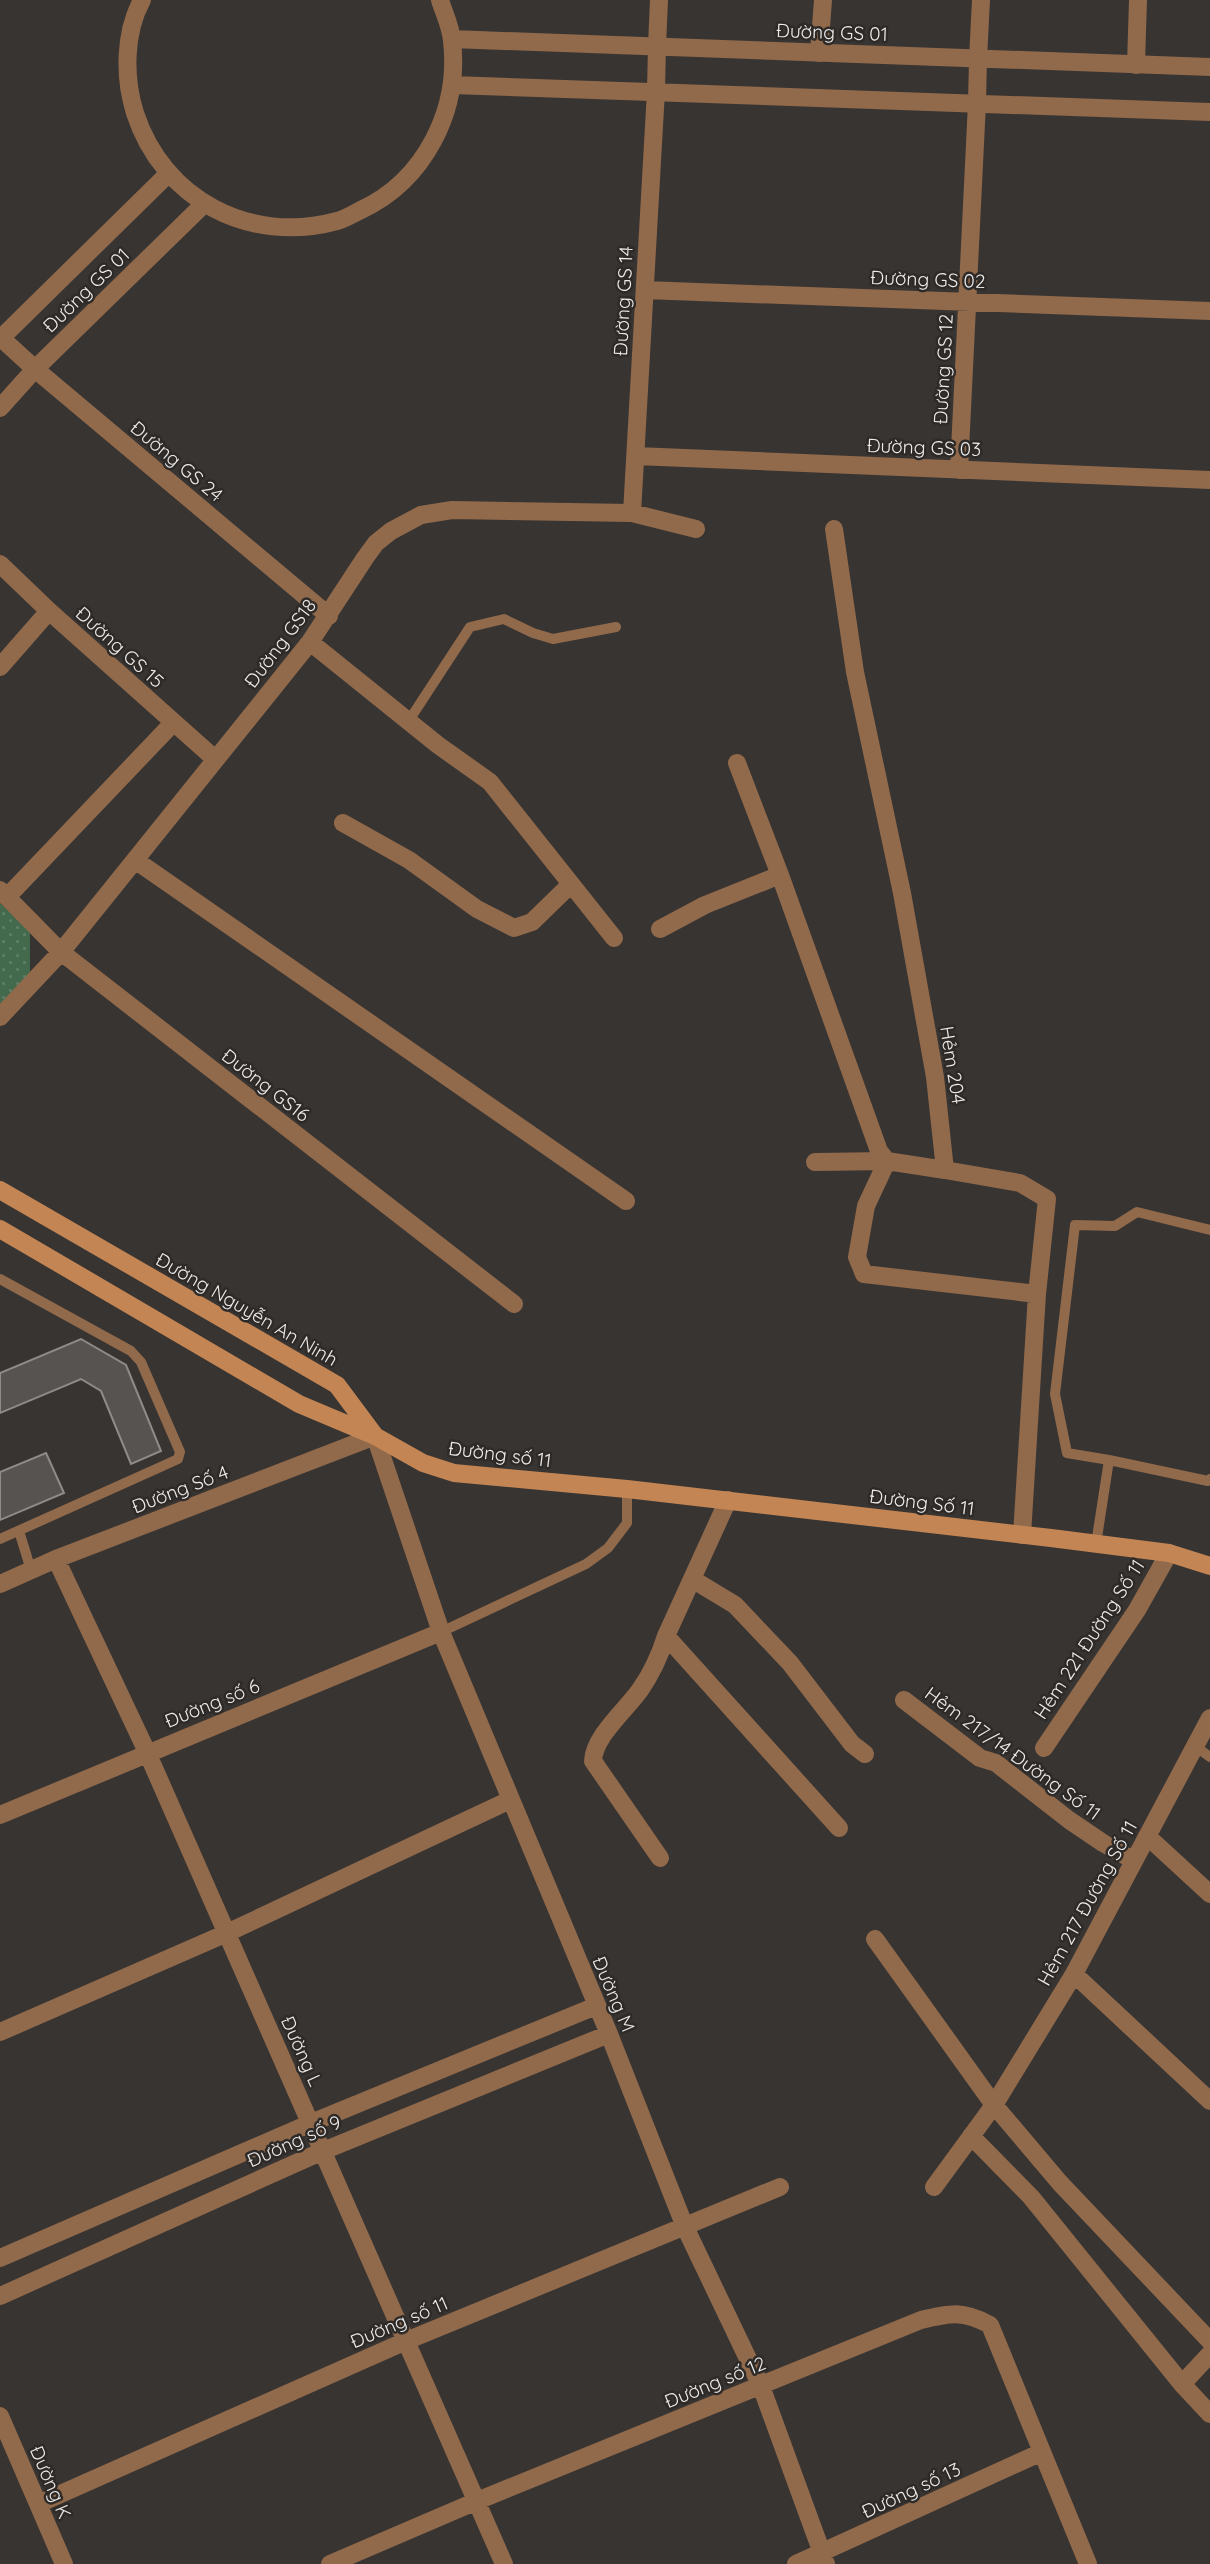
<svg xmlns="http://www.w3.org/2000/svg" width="1210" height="2564" font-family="Quicksand,sans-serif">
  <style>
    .park { fill: url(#park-dots) }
    .building { fill: #565351; stroke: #8e8b88; stroke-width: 2 }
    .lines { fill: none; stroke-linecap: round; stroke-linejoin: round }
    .service { stroke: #91694b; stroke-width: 10 }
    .minor { stroke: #91694b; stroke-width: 18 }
    .tertiary { stroke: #91694b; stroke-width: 18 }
    .secondary { stroke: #c48554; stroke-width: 18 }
    .labels { text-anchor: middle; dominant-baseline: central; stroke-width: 5; stroke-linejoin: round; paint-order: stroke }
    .street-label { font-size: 19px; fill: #edebea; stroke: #2d2a28 }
  </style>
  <defs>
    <pattern id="park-dots" width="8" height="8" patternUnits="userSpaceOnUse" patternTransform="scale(1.75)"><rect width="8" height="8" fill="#436a4c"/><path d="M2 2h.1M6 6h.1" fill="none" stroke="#5e7f66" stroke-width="1.8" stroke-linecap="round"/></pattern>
  </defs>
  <rect width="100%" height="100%" fill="#373432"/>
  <!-- park -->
  <path class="park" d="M0 903 30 931V973L0 1005Z"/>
  <!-- building -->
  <path class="building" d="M81 1339 126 1365 161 1451 131 1464 101 1391 81 1379 0 1413V1373Z
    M46 1453 64 1493 0 1520V1472Z"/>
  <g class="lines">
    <!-- service -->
    <path class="service" d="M408 722 470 627 504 619 533 633 553 639 616 627
      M0 1279 131 1351 141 1362 180 1452 178 1459 156 1469 0 1539
      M1109 1460 1208 1481 1210 1479
      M19 1531 31 1570
      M1096 1544 1109 1460 1067 1453 1055 1394 1075 1225 1115 1226 1137 1212 1210 1230
      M441 1632 586 1564 608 1548 627 1523V1489
      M1195 1746 1210 1757"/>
    <!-- minor -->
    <path class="minor" d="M657 46 659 0
      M819 53 823 0
      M978 59 981 0
      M1136 65 1138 0
      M645 290 1210 311
      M35 369 329 616
      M636 456 1210 480
      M959 470 977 103
      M632 513 656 91
      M834 529 855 672 902 893 935 1077 945 1170 1020 1183 1047 1199 1037 1294 1022 1535
      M0 564 49 611 215 759
      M310 642 438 745 490 782 614 938
      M0 667 49 611
      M737 763 780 875 879 1151 887 1161 945 1170
      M343 823 409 860 477 909 514 928 532 922 571 884
      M135 860 626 1201
      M0 890 61 952 514 1304
      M7 897 173 723
      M660 929 705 905 780 875
      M0 1017 61 952 135 860 310 642 365 558 376 543 391 531 421 515 452 510 632 513 696 529
      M815 1162 887 1161 866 1206 857 1257 864 1274 1037 1294
      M728 1500 666 1636 839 1828
      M56 1559 147 1752 504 2564
      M692 1579 735 1605 790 1663 852 1744 865 1754
      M0 1584 56 1559 375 1436 441 1632 609 2034 685 2227 761 2386 826 2564
      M904 1700 980 1758 996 1763 1069 1820 1103 1843 1133 1860
      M1044 1748 1137 1610 1169 1553
      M0 1815 441 1632
      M1147 1836 1210 1894
      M660 1858 593 1761C594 1736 626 1710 640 1690 652 1673 660 1655 666 1636
      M875 1939 994 2105 1060 2183 1210 2341
      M1074 1974 1210 2101
      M0 2032 227 1933 510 1800
      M971 2136 1031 2197 1182 2384 1210 2414
      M934 2187 994 2105 1074 1974 1210 1718
      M0 2258 311 2123 596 2006
      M0 2296 323 2151 609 2034
      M1182 2384 1210 2354
      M0 2416 64 2564
      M38 2504 406 2341 780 2187
      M330 2564 477 2501 921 2320C950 2313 963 2310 990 2325L1088 2564
      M796 2564 1042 2452"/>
    <!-- tertiary -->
    <path class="tertiary" d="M142 0C124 33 124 78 135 113 163 199 249 245 337 221 345 219 353 214 361 210 425 180 460 110 452 41 451 27 444 13 440 0
      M452 39 1210 67
      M453 85 1210 112
      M656 91 657 46
      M977 103 978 59
      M1 338 35 369
      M0 339 168 174
      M0 408 35 369 204 204"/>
    <!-- secondary -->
    <path class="secondary" d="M0 1190 337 1385 375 1436
      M0 1229 299 1404 375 1436 423 1463 454 1473 627 1489 1051 1538 1169 1553 1210 1566"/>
  </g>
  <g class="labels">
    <!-- street labels -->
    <g class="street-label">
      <text transform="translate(832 32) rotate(2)">Đường GS 01</text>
      <text transform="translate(928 279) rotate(2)">Đường GS 02</text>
      <text transform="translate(86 290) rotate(-44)">Đường GS 01</text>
      <text transform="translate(623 301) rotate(-87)">Đường GS 14</text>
      <text transform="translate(943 369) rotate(-87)">Đường GS 12</text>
      <text transform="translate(924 447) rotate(2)">Đường GS 03</text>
      <text transform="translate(177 461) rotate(40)">Đường GS 24</text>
      <text transform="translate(280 643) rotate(-53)">Đường GS18</text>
      <text transform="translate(120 647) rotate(42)">Đường GS 15</text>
      <text transform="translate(953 1065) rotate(81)">Hẻm 204</text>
      <text transform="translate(266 1085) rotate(38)">Đường GS16</text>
      <text transform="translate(247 1309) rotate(30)">Đường Nguyễn An Ninh</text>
      <text transform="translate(500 1454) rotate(7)">Đường số 11</text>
      <text transform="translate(180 1489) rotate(-21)">Đường Số 4</text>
      <text transform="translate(922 1502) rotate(7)">Đường Số 11</text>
      <text transform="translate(1089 1639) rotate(-57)">Hẻm 221 Đường Số 11</text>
      <text transform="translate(212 1703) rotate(-22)">Đường số 6</text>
      <text transform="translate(1013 1753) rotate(36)">Hẻm 217/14 Đường Số 11</text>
      <text transform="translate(1087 1903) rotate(-61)">Hẻm 217 Đường Số 11</text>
      <text transform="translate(614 1994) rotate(67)">Đường M</text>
      <text transform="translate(302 2051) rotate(66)">Đường L</text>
      <text transform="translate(294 2141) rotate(-24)">Đường số 9</text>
      <text transform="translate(399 2322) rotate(-23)">Đường số 11</text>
      <text transform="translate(715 2382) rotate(-22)">Đường số 12</text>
      <text transform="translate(51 2482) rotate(67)">Đường K</text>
      <text transform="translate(911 2490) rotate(-25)">Đường số 13</text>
    </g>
  </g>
</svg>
